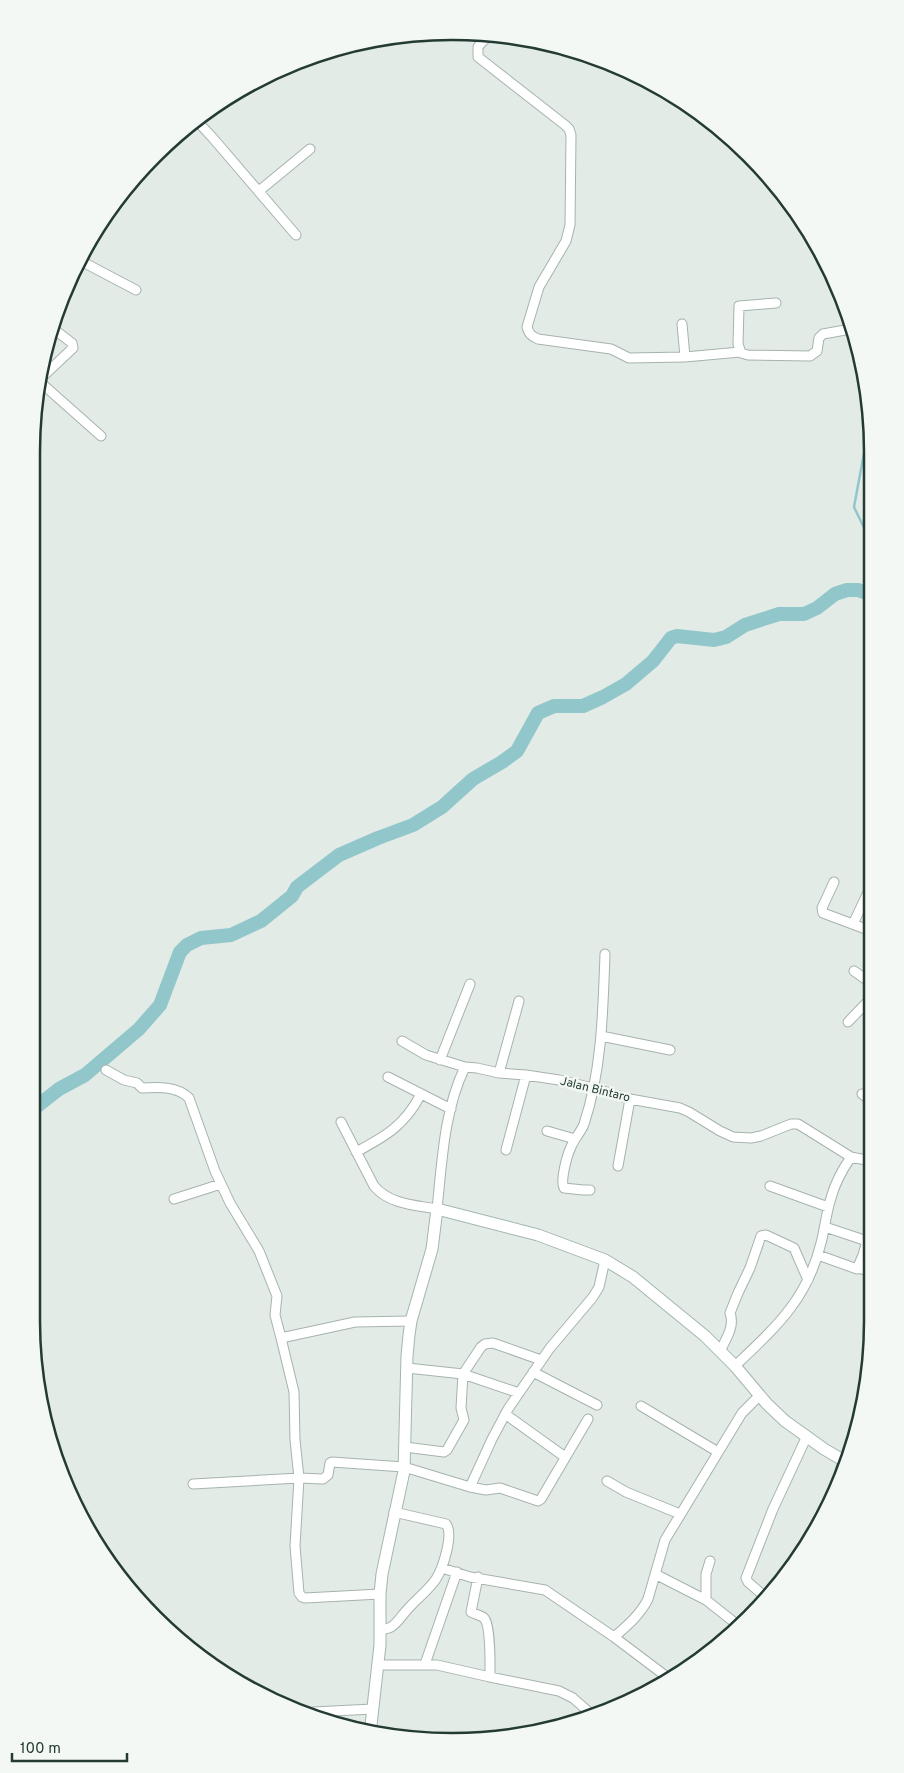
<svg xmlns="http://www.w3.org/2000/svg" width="904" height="1773" font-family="Overpass,sans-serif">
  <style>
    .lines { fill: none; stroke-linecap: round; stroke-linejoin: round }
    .stream { stroke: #91c7cb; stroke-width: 2.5 }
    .river { stroke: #91c7cb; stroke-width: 14 }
    .street-casing { stroke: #a6b3ad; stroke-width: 11 }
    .secondary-casing { stroke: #a2b6ae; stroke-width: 13 }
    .street { stroke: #fff; stroke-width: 9 }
    .secondary { stroke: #fff; stroke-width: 11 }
    .labels { text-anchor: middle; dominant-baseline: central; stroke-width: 5; stroke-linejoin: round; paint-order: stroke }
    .street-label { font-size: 12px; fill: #243b33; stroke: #f3f8f5 }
    .rim { fill: none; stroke: #243b33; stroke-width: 2.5 }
  </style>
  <rect width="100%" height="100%" fill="#e3ebe7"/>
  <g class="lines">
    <!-- stream -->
    <path class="stream" d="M869 412 864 453 854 507 870 540"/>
    <!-- river -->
    <path class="river" d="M31 1111 59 1089 85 1075 139 1029 160 1005 180 952 187 945 201 938 231 935 261 921 292 896 297 887 339 855 378 838 413 825 442 807 473 779 502 762 517 751 538 713 554 706H583L603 697 626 684 653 661 671 638 677 636 714 640 726 637 745 625 779 614H804L817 608 835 594 847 590H858L870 594"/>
    <defs>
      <path id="street" d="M492 34 482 42 478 47V57L565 125 569 129 571 135 570 225 566 241 539 287 527 327C529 334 531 336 538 339L611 349 629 358 685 357 682 324
        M196 120 212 137 296 235
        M259 191 310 149
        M79 260 136 290
        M776 303 739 306 738 344 741 353 748 355 810 356 817 351 819 338 823 334 851 329
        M685 357 740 352
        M39 380 73 348 72 343 51 327
        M39 381 101 436
        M834 882 822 908 823 913 871 931
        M853 924 871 886
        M854 971 871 983
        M848 1022 871 998
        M601 1036 670 1050
        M402 1041 426 1055 465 1067 477 1068 499 1073 526 1075 559 1080 593 1088 630 1099 680 1108 689 1112 720 1131 733 1137 751 1138 761 1136 791 1124H798L851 1157 871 1161
        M440 1060 470 984
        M106 1070 124 1080 137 1083 142 1088C158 1087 177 1086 189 1098L215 1171 230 1203 259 1251 277 1296 275 1315 281 1338 355 1322 411 1321
        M499 1073 519 1001
        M388 1077 451 1109
        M862 1094 871 1101
        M341 1122 374 1186C389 1204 414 1205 437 1209 442 1162 444 1110 465 1067
        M547 1131 575 1139
        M506 1150 526 1075
        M356 1152C386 1136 405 1125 421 1094
        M618 1166 630 1099
        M770 1186 828 1207
        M590 1190H583L564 1188C560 1181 567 1155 571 1147 574 1139 581 1132 584 1124 602 1070 603 1010 605 954
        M174 1199 221 1184
        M825 1227 867 1241
        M818 1255 857 1269 863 1255 867 1241 872 1246
        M858 1268 872 1272
        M281 1338 294 1392 295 1440 299 1478 295 1546 299 1593 302 1597 305 1598 380 1594
        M720 1351C726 1339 735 1326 730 1313L738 1293 750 1268 761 1236 766 1235 794 1248 808 1280
        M735 1366C776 1327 807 1300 821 1243 825 1228 826 1213 831 1198 835 1183 842 1170 851 1157
        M407 1368 463 1374 519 1393
        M533 1372 597 1405
        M641 1406 718 1452
        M505 1414 565 1457
        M405 1447 444 1452 447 1450 464 1420 461 1408 463 1374 481 1347 485 1344 493 1343 541 1360
        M607 1481 626 1492 680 1514
        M193 1484 299 1478 323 1479 328 1475 330 1463 332 1462 404 1467 470 1487 486 1490 500 1488 538 1501 541 1499 588 1419
        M470 1487 492 1439 508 1409 550 1348 593 1297 599 1287 605 1260
        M832 1499 843 1461
        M710 1561 706 1574V1600L739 1626
        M442 1568 470 1577 545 1590 614 1637 667 1677
        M655 1574 706 1600
        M478 1577 471 1612C474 1614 481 1615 484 1618 491 1625 490 1667 490 1677
        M765 1597 748 1582 746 1578 773 1509 807 1436
        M380 1630C384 1629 388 1629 391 1627 398 1623 402 1615 407 1610 416 1599 428 1591 436 1579 443 1568 454 1534 446 1524L394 1512
        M614 1637C627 1626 640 1615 648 1599L665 1540 742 1413 760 1395
        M425 1664 457 1572
        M378 1665H437L490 1677 559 1691 573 1698 590 1713
        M313 1712 373 1709"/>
      <path id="secondary" d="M370 1734 380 1645V1594L382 1574 404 1471 407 1356 409 1335 411 1321 432 1249 437 1209 538 1235 605 1260 633 1277 705 1336 735 1366 767 1404 785 1421 824 1449 846 1462"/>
    </defs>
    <!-- street casing -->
    <use href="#street" class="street-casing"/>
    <!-- secondary casing -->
    <use href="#secondary" class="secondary-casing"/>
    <!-- street -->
    <use href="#street" class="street"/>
    <!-- secondary -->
    <use href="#secondary" class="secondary"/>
  </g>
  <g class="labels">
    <!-- street labels -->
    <g class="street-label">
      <text transform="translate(595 1090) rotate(14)">Jalan Bintaro</text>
    </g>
  </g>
  <!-- crop -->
  <path d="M0 0H904V1773H0ZM452 40H452A412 412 0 0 1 864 452V1321A412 412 0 0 1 452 1733H452A412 412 0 0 1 40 1321V452A412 412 0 0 1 452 40Z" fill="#f3f8f5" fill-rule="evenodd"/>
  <path class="rim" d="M452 40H452A412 412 0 0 1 864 452V1321A412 412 0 0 1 452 1733H452A412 412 0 0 1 40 1321V452A412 412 0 0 1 452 40Z"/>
  <!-- scale -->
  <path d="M12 1753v8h115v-8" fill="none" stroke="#243b33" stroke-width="2.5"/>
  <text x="20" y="1753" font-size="15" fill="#243b33" stroke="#f3f8f5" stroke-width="4" paint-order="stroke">100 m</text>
</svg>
